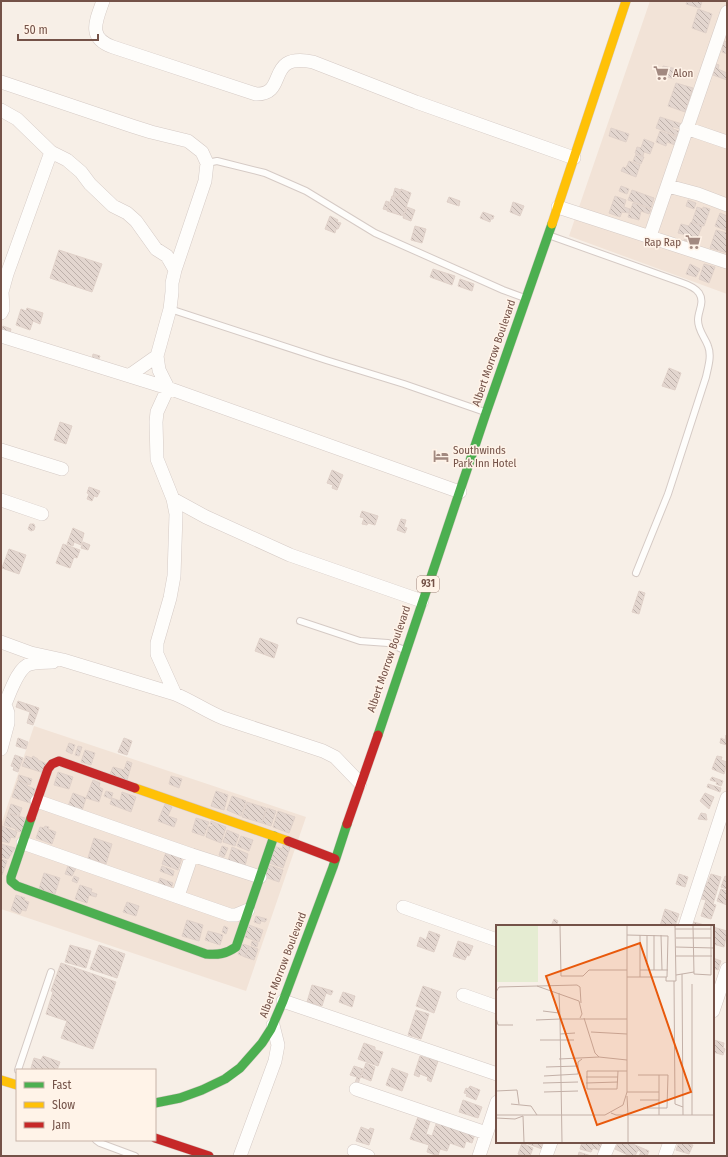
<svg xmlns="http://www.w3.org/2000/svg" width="728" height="1157" font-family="'Fira Sans Condensed',sans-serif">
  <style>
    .residential { fill: #f2e3d7 }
    .building { fill: url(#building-back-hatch); stroke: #e0d1c9 }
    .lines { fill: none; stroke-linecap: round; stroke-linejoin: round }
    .lane-casing { stroke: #d5cac5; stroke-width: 8 }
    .street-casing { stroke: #d5cac5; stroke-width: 14 }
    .fast-casing { stroke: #d6cac4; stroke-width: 10 }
    .slow-casing { stroke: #d6cac4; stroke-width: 10 }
    .jam-casing { stroke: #d6cac4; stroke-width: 10 }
    .lane { stroke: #fefdfb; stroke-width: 6 }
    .street { stroke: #fefdfb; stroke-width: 13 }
    .fast { stroke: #4caf50; stroke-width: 9 }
    .slow { stroke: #ffc107; stroke-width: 9 }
    .jam { stroke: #c62828; stroke-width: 9 }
    .labels { text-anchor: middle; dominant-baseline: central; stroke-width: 3; stroke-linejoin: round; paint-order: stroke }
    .shield { fill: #fff3e8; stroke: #9e8278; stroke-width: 1 }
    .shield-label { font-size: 10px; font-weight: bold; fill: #745248 }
    .poi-label { font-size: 11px; fill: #745248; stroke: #fff3e8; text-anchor: start }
    .street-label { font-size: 11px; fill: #745248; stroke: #fff3e8 }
    .inset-road { fill: none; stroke: #c3b0a7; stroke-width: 1 }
    .view { fill: #e8590c; fill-opacity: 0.15; stroke: #e8590c; stroke-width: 2 }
    .inset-edge { fill: none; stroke: #745248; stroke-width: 2 }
  </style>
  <defs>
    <pattern id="building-back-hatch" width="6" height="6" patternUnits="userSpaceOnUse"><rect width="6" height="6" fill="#e3d6cf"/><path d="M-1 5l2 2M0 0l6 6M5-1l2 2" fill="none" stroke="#bdb0aa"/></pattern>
  </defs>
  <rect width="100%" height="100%" fill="#f7efe7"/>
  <!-- residential -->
  <path class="residential" d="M650 1H727V294L569 236Z
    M34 726 306 817 246 991 1 909V825Z"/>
  <!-- building -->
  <path class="building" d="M687 1H702L700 8 686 4Z
    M698 9 712 14 706 33 692 28Z
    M723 41 727 42V54L722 52 723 48 721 47Z
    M716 64 719 65 718 69 727 73V80L713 75Z
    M663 66 677 69 674 79 661 75Z
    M676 83 693 88 685 112 668 106Z
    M660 117 682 124 680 129 673 127V129L679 131 678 136 656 128Z
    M611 128 629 134 626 142 609 136Z
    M660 131 678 137 675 145 667 142 666 146 656 142Z
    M644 139 654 143 650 154 644 152 643 156 635 153 637 147 641 148Z
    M636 154 644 157 641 164 633 161Z
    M629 161 640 165 636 177 621 171 623 167 626 168Z
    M621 186 629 189 627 194 619 191Z
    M395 188 401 190 398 197 393 196Z
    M401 189 411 193 403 216 387 211 392 196 398 198Z
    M632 190 654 198 651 208 628 200Z
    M615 196 626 200 624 207 630 209 629 213 622 212 620 217 609 213Z
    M449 197 460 201 459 206 447 202Z
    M688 200 696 203 694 209 686 206Z
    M386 201 389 202 387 210 383 209Z
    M513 202 524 206 520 216 510 212Z
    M633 203 651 209 649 214 641 211 639 220 628 217Z
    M407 207 415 210 411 221 403 218Z
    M697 207 703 209V207L710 209 704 226 692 222Z
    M483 212 494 216 493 219H491L490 222 480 218Z
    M720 213 727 216V231L715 226Z
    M330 216 338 220 337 222 341 223 338 229H336L335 233 325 229Z
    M691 222 702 226 697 239 693 238 691 243 684 240 686 235 678 233 681 224 689 226Z
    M415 226 426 229 422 243 411 240Z
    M716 230 727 233V253L710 248Z
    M59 250 102 264 92 292 50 278Z
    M690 264 700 269 696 277 686 274Z
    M704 264 715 267 709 283 699 279Z
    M433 269 455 276 452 285 430 277Z
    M460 279 474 284 472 291 458 286Z
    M27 308 43 313 40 324 33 321 30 330 16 325 21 309 26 311Z
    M3 326 11 329 10 333 1 331Z
    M93 354 100 356 98 361 92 359Z
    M669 368 681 373 675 390 662 386Z
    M60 422 72 426 66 444 54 440Z
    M332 470 343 475 337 490 332 488 333 485 327 483Z
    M89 487 100 491 97 497 94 496 92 501 87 499 89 494 87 493Z
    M362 511 378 516 375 525 368 523 367 525 362 524 364 518 360 517Z
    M401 519 406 520 404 527 407 528 405 533 397 530Z
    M30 524H34L35 527 34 530 31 531 28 529Z
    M73 528 84 533 81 545 74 542 73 546 67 544Z
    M83 542 90 545 88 550 81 548Z
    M63 544 80 550 77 558 74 557 70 568 56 563Z
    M9 549 26 555 19 574 2 568Z
    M639 591 645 593 639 614 632 612Z
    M260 638 278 645 274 658 255 651Z
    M18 701 39 708 33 725 27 723 30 712 16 707Z
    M726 735 727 745 720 743 721 738 725 740Z
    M18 738 28 742 26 749 16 746Z
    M124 738 132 741 127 755 118 752Z
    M69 743 75 745 72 754 66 751Z
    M78 746 82 747 79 756 75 755Z
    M85 750 95 753 91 765 81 762Z
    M15 755 23 758 18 772 13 770 14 767 11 766Z
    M26 756 32 758 33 756 38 759V760L47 764 44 773 22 766Z
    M717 756 722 757 721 760 727 762 724 774 712 769Z
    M127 761 132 763 127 780 110 774 113 767 124 770Z
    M58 772 73 777 69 789 54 785Z
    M19 775 32 779 30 785 18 779Z
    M171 776 182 779 179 788 169 784Z
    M712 777 723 781 721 786 716 784 717 782 710 780Z
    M18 780 28 784 27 786 35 789 30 803 12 797Z
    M93 780 100 783 99 787 103 789 99 802 86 798Z
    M708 784 721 788 720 792 707 787Z
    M106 791 113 793 111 799 104 796Z
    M216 791 228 795 224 810 211 806Z
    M122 792 136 797 131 812 110 804 112 798 120 801Z
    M73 793 86 798 81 814 67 809Z
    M705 793 714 797 709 809 700 801Z
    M232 796 246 801 241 816 227 810Z
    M247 802 266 808 262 823 242 817Z
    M11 804 22 808 19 816 8 813Z
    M165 804 172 807 168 816 177 819 174 827 158 821Z
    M267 808 276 811 271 826 262 823Z
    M278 811 295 817 289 833 273 827Z
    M8 813 28 819 24 833 15 830 16 829 4 825Z
    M701 813 706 814 707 820 698 819Z
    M196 818 209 822 204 836 192 832Z
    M211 821 226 827 221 843 206 837 209 826 212 827 213 825 210 824Z
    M2 826 17 832 15 838 11 837 9 843 1 841Z
    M45 826 49 827 48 829 56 832 52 844 36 838 40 827 44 828Z
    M227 830 239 835 235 846 223 842Z
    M241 836 253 840 249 851 237 846Z
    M94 838 112 844 106 864 88 858Z
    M1 844 15 848 8 859 1 857Z
    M283 845H291L283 868 269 863 274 846 282 849Z
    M222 846 228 848 224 857 219 855Z
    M232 847 248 854 245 866 228 861Z
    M166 852 182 858 178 870 162 864Z
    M1 859 7 861 2 875H1Z
    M70 865 76 868 72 876 65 874 68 866 69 867Z
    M269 865 283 870 279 882 265 877Z
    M162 866 174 871 173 876 160 871Z
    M44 873 60 878 55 894 39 889Z
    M679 874 688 877 685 887 676 884Z
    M711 874 721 877 713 904 716 905 711 919 701 916 706 900 697 898 703 882 707 884Z
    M74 876 79 878 77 883 72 881Z
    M725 876 727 877V889L721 887Z
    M160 878 173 883 171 889 158 884Z
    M80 885 92 889 91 892 97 894 96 897 89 895 87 903 75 899Z
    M721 889 727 891V905L717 901Z
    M16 895 25 898 24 900 29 902 26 911 22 910 20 914 11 910Z
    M127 902 139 906 136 916 123 912Z
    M665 909 679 914 675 926H660Z
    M256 916 267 919 265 922 261 921 260 924 254 922Z
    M554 919 558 921 556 926H551Z
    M187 920 203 925 199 941 182 936Z
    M690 921 708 926H689Z
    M249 925 263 930 259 942 245 937Z
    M224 926 228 928 226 934 222 932Z
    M713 927 727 931 724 947 713 944Z
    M208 931 223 935 220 945 205 940Z
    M429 931 440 935 434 952 417 946 420 937 426 940Z
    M252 941 258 943 257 947 251 945Z
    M458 941 473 946 469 956 467 955 465 960 453 956Z
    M243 944 249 946 245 957 238 954Z
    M70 945 91 951 86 968 65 962Z
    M99 945 125 954 117 978 90 969Z
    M249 946 258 949 254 960 245 957Z
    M713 958 721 961 718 970 713 968Z
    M61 963 116 982 93 1049 61 1038 67 1021 46 1014 53 992 51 991Z
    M312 985 333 991 331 995 326 993 322 1006 307 1002Z
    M423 986 441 992 434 1013 416 1006Z
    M343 992 355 996 352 1007 339 1002Z
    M416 1010 429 1014 421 1039 408 1035Z
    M714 1040 724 1043 723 1048 725 1049 723 1055 713 1052Z
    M364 1043 375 1047V1050L383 1052 378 1066 358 1059Z
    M432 1055 439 1058 431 1082 427 1080 428 1077 420 1074 419 1077 414 1075 420 1056 430 1059Z
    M43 1056 60 1062 57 1070H36L31 1068 34 1058 41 1060Z
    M366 1063 375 1067 371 1081 361 1077Z
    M354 1066 363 1069 358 1084 355 1083 357 1077 350 1075Z
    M392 1068 408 1074 402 1091 386 1085Z
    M470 1086 480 1090 476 1100 466 1096 467 1094 464 1093 466 1088 468 1089Z
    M463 1100 482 1107 478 1118 459 1112Z
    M418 1117 430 1122 426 1134 432 1136 437 1121 475 1134 472 1143 466 1141 464 1148 450 1143 447 1151 440 1149 438 1156 427 1152 429 1145 410 1139Z
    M361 1127 369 1130 370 1128 374 1129 369 1145 356 1141Z
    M523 1142H545L542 1149Z
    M582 1142H598L603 1144 601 1151 593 1148 591 1152 580 1149Z
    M619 1142H628L649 1151 647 1156H639L641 1152 638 1150 635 1156H630L615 1149Z
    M679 1142 693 1145 689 1154 676 1150Z
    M522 1143 533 1148 530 1156H524L518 1154Z
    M579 1152 591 1156H578Z"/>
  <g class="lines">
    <defs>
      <path id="lane" d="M207 163 217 161 265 173 306 191 375 233 503 290 522 297
        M551 236 680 282C686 284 695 287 699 293 705 302 698 311 698 320 698 331 705 337 708 346 712 356 708 367 706 377L668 494 636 573
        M170 309 326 360 404 384 482 411
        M300 621 360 641 388 643 402 649
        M18 1070 51 972
        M96 1140 100 1143 135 1156"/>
      <path id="street" d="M103 1C96 21 87 38 113 47L256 94C289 95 264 52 313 62L416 102 574 158
        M1 82 132 126 151 132 188 141 202 152 207 163 205 181 175 270
        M1 110 17 119 51 152 67 160 81 172 90 184 113 206 127 213 136 221 156 249 167 256 175 270 172 283V292L170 309 157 356 130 375
        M686 128 727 142
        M668 186 698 194 727 205
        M558 207 727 262
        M650 236 727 12
        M1 313 3 309 2 292 7 274 51 152
        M1 336 168 388 460 492
        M157 356 159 370 168 388 157 412 156 422 157 459 173 499 176 514 174 576 170 598 157 643V654L175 694
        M1 450 62 469
        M173 499 206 517 290 555 422 601
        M1 500 42 514
        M1 642 31 653 63 660 175 694C192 701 206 711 223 718L323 751 335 757 360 783
        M1 749 8 723V713L5 704C10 693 18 667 30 664 37 662 46 662 53 662
        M37 801 192 855 260 877
        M23 843 230 915H236L248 910
        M178 896 192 855
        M403 907 497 940
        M685 926 727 798
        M463 995 497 1007
        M283 1001 497 1074
        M713 1011 727 969
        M356 1089 486 1133
        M354 1151 368 1156
        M240 1156 275 1061 278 1045 273 1025
        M479 1156 497 1102
        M546 1156 551 1142
        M604 1156 610 1142
        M665 1156 670 1142"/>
      <path id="fast" d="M378 735 486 413 552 224
        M31 818 11 877V881L17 886 206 954C218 955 226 954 236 947L274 836
        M155 1103 180 1098 202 1090 225 1079 240 1068 262 1043 271 1029 283 1001 333 867 347 824"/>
      <path id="slow" d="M552 224 626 1
        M135 788 288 841
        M1 1080 17 1085"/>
      <path id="jam" d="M31 818 48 769 52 764 59 761 135 788
        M347 824 378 735
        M288 841 335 859
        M155 1138 209 1156"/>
    </defs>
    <!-- lane casing -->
    <use href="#lane" class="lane-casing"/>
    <!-- street casing -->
    <use href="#street" class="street-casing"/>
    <!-- fast casing -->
    <use href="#fast" class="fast-casing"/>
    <!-- slow casing -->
    <use href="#slow" class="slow-casing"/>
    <!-- jam casing -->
    <use href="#jam" class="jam-casing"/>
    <!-- lane -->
    <use href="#lane" class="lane"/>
    <!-- street -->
    <use href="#street" class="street"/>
    <!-- fast -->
    <use href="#fast" class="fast"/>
    <!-- slow -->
    <use href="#slow" class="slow"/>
    <!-- jam -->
    <use href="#jam" class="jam"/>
  </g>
  <!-- icons -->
  <defs>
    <symbol id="supermarket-bare" viewBox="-9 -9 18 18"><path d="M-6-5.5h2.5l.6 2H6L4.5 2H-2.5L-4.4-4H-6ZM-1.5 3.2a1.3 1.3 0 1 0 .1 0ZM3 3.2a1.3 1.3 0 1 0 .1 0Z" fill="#a28980" stroke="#fff3e8" stroke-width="2.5" paint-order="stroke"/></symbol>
    <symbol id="hotel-bare" viewBox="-9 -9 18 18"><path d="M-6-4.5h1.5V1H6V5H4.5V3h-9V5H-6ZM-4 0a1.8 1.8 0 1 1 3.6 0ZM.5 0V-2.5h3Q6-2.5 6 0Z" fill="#a28980" stroke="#fff3e8" stroke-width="2.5" paint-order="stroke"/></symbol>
  </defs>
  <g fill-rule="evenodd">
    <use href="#supermarket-bare" x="650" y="62" width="22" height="22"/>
    <use href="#supermarket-bare" x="682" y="231" width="22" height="22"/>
    <use href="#hotel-bare" x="430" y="445" width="22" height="22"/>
  </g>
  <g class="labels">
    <!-- shield labels -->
    <rect class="shield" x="417" y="576" width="22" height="16" rx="3"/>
    <g class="shield-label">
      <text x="428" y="584">931</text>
    </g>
    <!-- poi labels -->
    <g class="poi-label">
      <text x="673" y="73">Alon</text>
      <text x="681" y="242" text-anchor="end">Rap Rap</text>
      <text x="453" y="450">Southwinds<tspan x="453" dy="13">Park Inn Hotel</tspan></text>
    </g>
    <!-- street labels -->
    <g class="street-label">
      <text transform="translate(494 353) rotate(-71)">Albert Morrow Boulevard</text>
      <text transform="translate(389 659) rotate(-71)">Albert Morrow Boulevard</text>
      <text transform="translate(283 965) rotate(-69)">Albert Morrow Boulevard</text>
    </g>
  </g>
  <!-- overview -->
  <g transform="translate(496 925)">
    <rect width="218" height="218" fill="#f7efe7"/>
    <path d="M0 1H42V57H0Z" fill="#e5ecd2"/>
    <path class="inset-road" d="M64 1 65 51H87L93 45H131M197 1 198 49 215 50V1M179 4H215M131 10 172 11 171 52H131M151 10V37M158 10V45M165 10 166 45M180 13H215M180 22 218 23M180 31H216M144 45H172M186 49 187 190M180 50 198 47M144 52V10M170 52V56H180L179 1M178 56 179 179 187 182M196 59V190M41 61 83 76 86 89 84 93M0 67 3 62 81 60 84 62 85 78M0 79V94M47 86 63 88M0 93 2 100H17M88 93 99 128 103 132M40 95 64 94 63 68M95 107 131 109M64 109 79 108M44 115H78M63 134 103 132 131 135M50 142 82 141M122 146 121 164H91V146H131M142 150H172L171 183H147M163 150V190M48 151 82 149V137L86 134M90 152H122M47 158 82 157M90 158 122 157M0 166 21 165 23 179M48 167 82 166M131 167H163M131 171 132 190M144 175H163M15 179 35 181 41 190M115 188 120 190H218M0 190H109L127 180 131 167V1M132 190V217M27 191 28 217M0 193 19 194 27 191M66 217 64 94H131"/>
    <path class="view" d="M144 18 195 167 101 200 50 51Z"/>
    <rect width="218" height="218" class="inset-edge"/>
  </g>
  <!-- border -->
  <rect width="728" height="1157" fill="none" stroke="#745248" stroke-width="4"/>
  <!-- legend -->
  <rect x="16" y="1069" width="140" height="72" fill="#fff3e8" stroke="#c7b3a8"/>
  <rect x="24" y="1082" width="20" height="6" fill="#4caf50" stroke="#c7b3a8"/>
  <text x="52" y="1089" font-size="12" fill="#745248">Fast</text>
  <rect x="24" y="1102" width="20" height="6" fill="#ffc107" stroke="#c7b3a8"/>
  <text x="52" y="1109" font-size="12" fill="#745248">Slow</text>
  <rect x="24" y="1122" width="20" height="6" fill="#c62828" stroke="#c7b3a8"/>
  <text x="52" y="1129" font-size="12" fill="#745248">Jam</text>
  <!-- scale -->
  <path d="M18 34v6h80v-6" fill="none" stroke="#745248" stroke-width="2"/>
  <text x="24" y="34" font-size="12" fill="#745248" stroke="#fff3e8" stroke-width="3" paint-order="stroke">50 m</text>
</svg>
